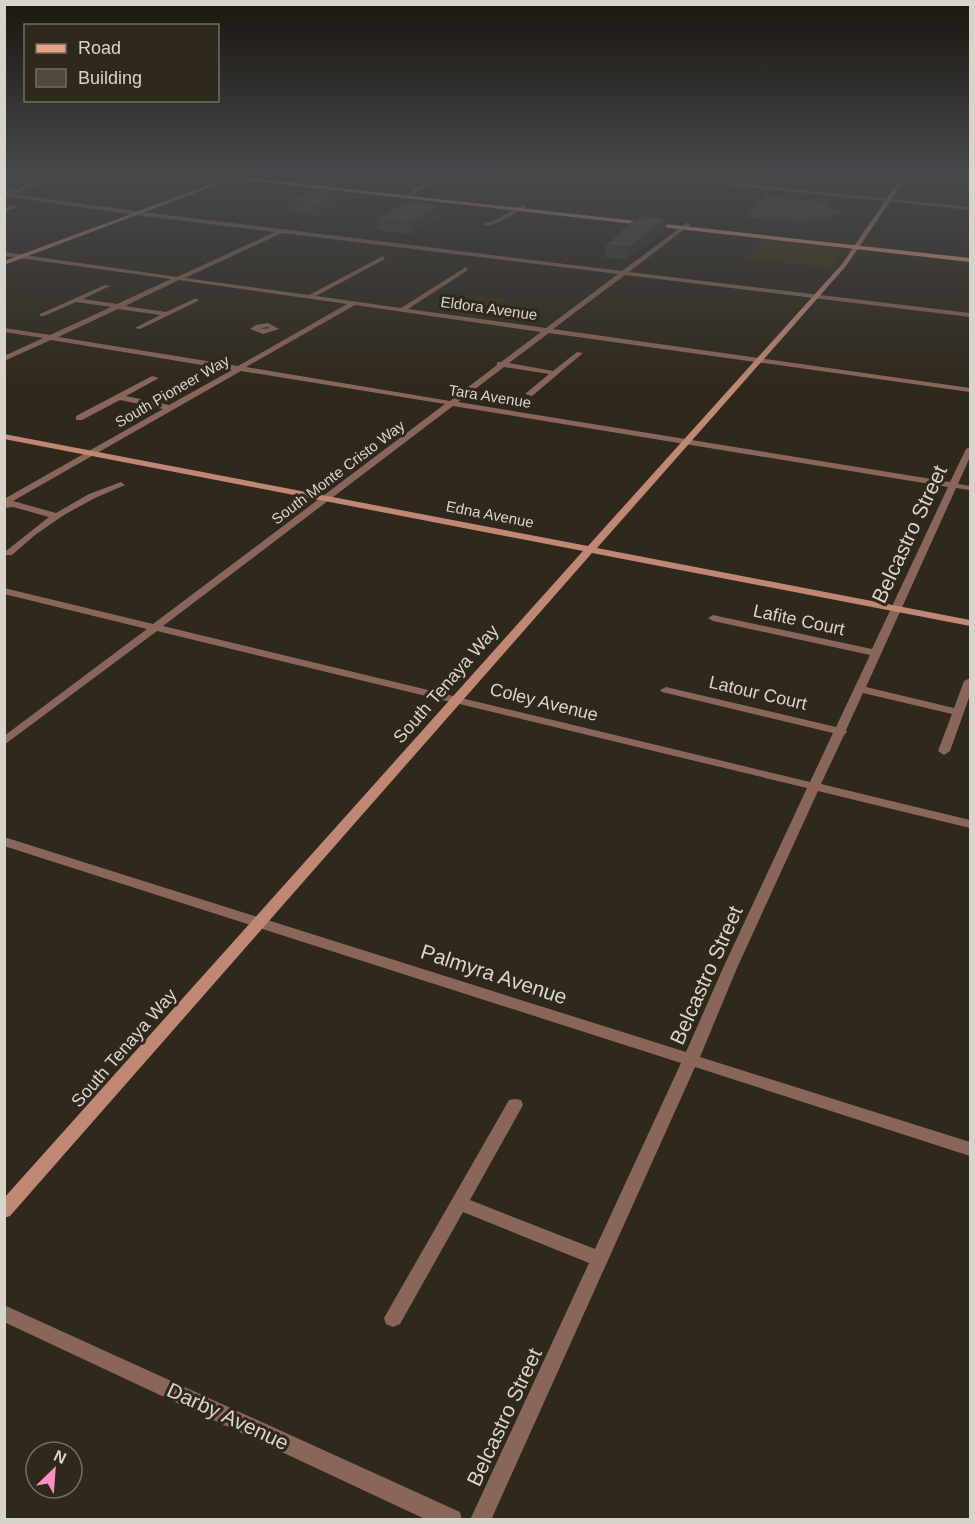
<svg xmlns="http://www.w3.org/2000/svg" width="975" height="1524" font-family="Helvetica,sans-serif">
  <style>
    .sand { fill: #393010 }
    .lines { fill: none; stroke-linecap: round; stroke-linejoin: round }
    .street { fill: #8a665a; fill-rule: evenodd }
    .secondary { fill: #c08774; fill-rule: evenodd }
    .primary { fill: #eba188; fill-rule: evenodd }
    .wall { fill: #453e33 }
    .shaded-wall { fill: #383229 }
    .building { fill: #50483b; stroke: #383229; stroke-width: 1.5 }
    .labels { text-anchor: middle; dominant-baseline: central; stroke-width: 6; stroke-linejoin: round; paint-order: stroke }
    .far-street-label { font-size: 15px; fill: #d8d4cc; stroke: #2f281c }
    .street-label { font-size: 18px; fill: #d8d4cc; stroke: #2f281c }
    .near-street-label { font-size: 21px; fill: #d8d4cc; stroke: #2f281c }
  </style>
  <rect width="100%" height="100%" fill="#2f281c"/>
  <!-- sand -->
  <path class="sand" d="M764 239 838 248 844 250 831 268 744 258Z
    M479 296 506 300 481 318 452 313Z"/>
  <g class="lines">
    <!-- street -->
    <path class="street" d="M56 175H64L12 194 135 211 622 271 688 222 690 225 629 272 970 313V317L625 275 553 329 970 388V392L549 333 509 363 553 371 577 352 583 353 532 396 525 394 549 374 504 367 458 402 950 482 966 449 970 447V457L958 484 970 486V490L956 488 866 687 954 708 964 681 970 678V695L950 751 944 755 938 751 952 714 863 693 846 730 847 732 844 735 821 784 970 820V828L818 791 737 968 700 1057 970 1142V1156L695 1067 491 1520H470L589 1263 463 1212 400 1324 393 1327 386 1324 384 1318 509 1100 515 1099 521 1100 523 1105 470 1200 595 1249 681 1063 4 846V837L686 1052 723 968 807 788 157 631 4 745V736L147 629 4 594V588L153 624 445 404 241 371 13 501 56 513 89 494 121 482 125 485 95 498 64 515 35 535 12 555H6V551L49 517 13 507 4 508V499L163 409 120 400 82 420H76V416L152 376 159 378 126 396 169 405 232 370 51 340 4 361V356L43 338 4 332V328L50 335 111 307 76 302 44 316H40V314L105 285 110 286 83 299 117 304 171 279 4 256V252L177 277 275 232 135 215 4 196V193ZM282 233 618 274 546 328 408 309 468 270 466 267 401 308 316 296 385 259 383 256 309 295 185 278ZM179 280 347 304 238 366 58 337 118 309 160 315 135 328 140 329 198 301V299H194L166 312 125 306ZM355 305 541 332 501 362H497V365L450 401 246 367ZM453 406 948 487 872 649 713 615 708 618 713 621 870 655 836 727 666 687 660 690 662 692 833 733 810 782 163 626Z
      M438 175H444L412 195 407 194Z
      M631 175H650L970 207V210Z
      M779 175H784L779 179 777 178Z
      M524 204 526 207 500 222 486 226 483 224 496 220Z
      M15 205 17 208 4 211V208Z
      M268 323 279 329 263 334 250 329 256 325ZM267 327 270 328 259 329Z
      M4 1305 460 1512 462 1520H427L4 1322Z"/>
    <!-- secondary -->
    <path class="secondary" d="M236 175H243L4 265V261Z
      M903 175H908L846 266 597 548 970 620V626L592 553 10 1216 4 1218V1198L583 551 4 439V434L588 546 842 264Z"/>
    <!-- primary -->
    <path class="primary" d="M201 175H223L970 258V262Z"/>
  </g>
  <!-- wall -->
  <path class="wall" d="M337 191 338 202H337V207L319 216 289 212 288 201Z
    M829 203V205L826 208 848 213 823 221 801 223 747 217 748 214Z
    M443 205V216L411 234 377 230V219Z
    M970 229V242L967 241Z
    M666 230 627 260 605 257V245L615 238V235Z"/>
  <!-- shaded-wall -->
  <path class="shaded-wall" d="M337 191 338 202H337V207L319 216 318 205 328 195Z
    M443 205V216L411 234V223Z
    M848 210V213L823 221 801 223V220Z
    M667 219 666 230 627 260 628 248Z"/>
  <!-- building -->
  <path class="building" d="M315 189 337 191 328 195 336 196 318 205 288 201Z
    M766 195 829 203 825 208 848 210 823 218 801 220 748 214Z
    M409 201 443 205 411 223 377 219Z
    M642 216 667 219 628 248 605 245 618 235H615Z"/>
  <!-- sky -->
  <linearGradient id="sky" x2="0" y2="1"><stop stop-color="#1a160f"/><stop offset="0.45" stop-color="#47484b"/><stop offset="1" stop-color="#47484b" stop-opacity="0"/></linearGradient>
  <rect width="975" height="389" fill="url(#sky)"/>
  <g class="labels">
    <!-- far-street labels -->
    <g class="far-street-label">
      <text transform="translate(489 308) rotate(8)">Eldora Avenue</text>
      <text transform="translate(172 391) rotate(-30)">South Pioneer Way</text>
      <text transform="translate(490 396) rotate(9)">Tara Avenue</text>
      <text transform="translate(338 472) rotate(-37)">South Monte Cristo Way</text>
      <text transform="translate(490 514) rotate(11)">Edna Avenue</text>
    </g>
    <!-- street labels -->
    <g class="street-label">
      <text transform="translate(799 620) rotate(12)">Lafite Court</text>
      <text transform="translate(446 684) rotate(-49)">South Tenaya Way</text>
      <text transform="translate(758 693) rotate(13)">Latour Court</text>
      <text transform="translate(544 702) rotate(14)">Coley Avenue</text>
      <text transform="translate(124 1048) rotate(-49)">South Tenaya Way</text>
    </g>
    <!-- near-street labels -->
    <g class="near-street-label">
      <text transform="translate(909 534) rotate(-65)">Belcastro Street</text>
      <text transform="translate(494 974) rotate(18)">Palmyra Avenue</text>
      <text transform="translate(706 975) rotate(-66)">Belcastro Street</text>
      <text transform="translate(228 1416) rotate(25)">Darby Avenue</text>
      <text transform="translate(504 1417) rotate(-65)">Belcastro Street</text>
    </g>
  </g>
  <!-- border -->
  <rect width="975" height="1524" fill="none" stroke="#d8d4cc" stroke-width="12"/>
  <!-- legend -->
  <rect x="24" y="24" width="195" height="78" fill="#2f281c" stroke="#736d62" stroke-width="1.5"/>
  <rect x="36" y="44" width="30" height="9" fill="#eba188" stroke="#736d62" stroke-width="1.5"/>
  <text x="78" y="54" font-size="18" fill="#d8d4cc">Road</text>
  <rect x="36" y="69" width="30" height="18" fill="#50483b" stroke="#736d62" stroke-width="1.5"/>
  <text x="78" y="84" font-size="18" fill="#d8d4cc">Building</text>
  <!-- north arrow -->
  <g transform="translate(54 1470) rotate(25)"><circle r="28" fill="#2f281c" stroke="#736d62" stroke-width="1.5"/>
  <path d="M0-4.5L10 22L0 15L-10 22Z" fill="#fc8fc2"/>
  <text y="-9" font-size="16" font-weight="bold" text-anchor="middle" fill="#d8d4cc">N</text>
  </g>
</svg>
